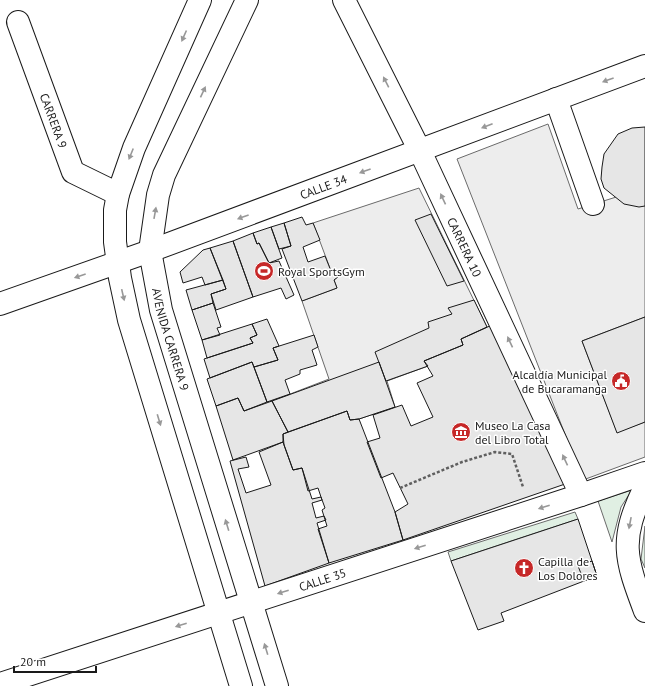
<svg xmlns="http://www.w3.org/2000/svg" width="645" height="686" font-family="'PT Sans',sans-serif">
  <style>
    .green { fill: #e0efe3; stroke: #6a6a6a }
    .parking { fill: #ededed; stroke: #6a6a6a }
    .building { fill: #e6e6e6; stroke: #1a1a1a }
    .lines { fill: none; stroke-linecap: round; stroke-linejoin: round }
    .minor-casing { stroke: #1a1a1a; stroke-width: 24 }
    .major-casing { stroke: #1a1a1a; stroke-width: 24 }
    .path { stroke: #5f5f5f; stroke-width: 2.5; stroke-dasharray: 3 2; stroke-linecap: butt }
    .minor { stroke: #fff; stroke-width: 22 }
    .major { stroke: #fff; stroke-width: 22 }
    .oneway { fill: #989898 }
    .labels { text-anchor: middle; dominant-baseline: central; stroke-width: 3; stroke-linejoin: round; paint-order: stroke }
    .street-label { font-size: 12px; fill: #1a1a1a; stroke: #fff }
    .poi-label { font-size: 12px; fill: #1a1a1a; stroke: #fff; text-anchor: start }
  </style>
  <rect width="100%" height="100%" fill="#fff"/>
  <!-- green -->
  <path class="green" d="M632 490 621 507 612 542 598 501Z
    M575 512 578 519 451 561 448 552Z
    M645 526V568L641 559Z"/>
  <!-- parking -->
  <path class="parking" d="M548 124 578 209 645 188V317L582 341 617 432 645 422V457L583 480 457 159Z
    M419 188 487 327 461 339 428 366 387 381 395 407 359 419 347 411 288 432 272 401 329 379 302 301 337 288 334 280 339 276 336 270 331 271 313 223Z"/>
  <!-- building -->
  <path class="building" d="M645 127V206L639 207 624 204 604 188 601 179 602 167 604 154 618 134 632 128Z
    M431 214 464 281 447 286 415 220Z
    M302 217 306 225 313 223 320 240 303 247 308 262 325 256 331 271 337 270 339 276 334 280 337 288 302 301 282 249 291 246 284 223Z
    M284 223 291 246 279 249 271 227Z
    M271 227 282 258 269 263 259 243 257 244 253 233Z
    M253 233 257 244 259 243 269 263 279 261 294 295 286 299 281 288 253 297 233 241Z
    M233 241 253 297 216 310 211 294 226 289 210 248Z
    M210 248 223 280 205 285 202 277 183 283 180 272 203 250Z
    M223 280 226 289 211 294 213 303 192 310 186 290Z
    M474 300 487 327 461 339 463 345 424 361 428 366 386 381 375 352 429 328 428 322 452 314 448 308Z
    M213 303 221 327 217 328 220 335 202 340 192 310Z
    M645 317V422L617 433 582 341Z
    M267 319 279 346 273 348 278 360 254 367 252 362 210 378 204 359 253 343 250 338 257 335 252 324Z
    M252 324 257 335 250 338 253 343 207 358 202 340Z
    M492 325 568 483 403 540 395 512 408 504 393 473 381 478 367 442 380 438 373 415 402 405 411 426 433 417 417 383 433 376 424 361 463 345 461 339Z
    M314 335 318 347 312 350 317 365 300 370V374L285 380 290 394 267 402 254 367 278 360 273 348Z
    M252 362 267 402 244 411 238 398 216 406 207 379Z
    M379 362 395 407 359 419 350 420 347 411 288 432 272 401Z
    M238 398 244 411 272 401 288 432 283 434V442L233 460 216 406Z
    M347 411 350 420 359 419 395 512 403 540 329 563 318 529 327 526 322 510 325 508 321 497 318 488 308 491 302 468 293 470 284 445 283 434Z
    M283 442 293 470 302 468 312 499 321 497 322 500 312 503 316 518 324 516 326 520 317 523 329 563 265 586 230 461 246 457 249 467 238 469 246 493 271 485 259 452Z
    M578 519 597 576 501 613 504 621 478 630 451 561Z
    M592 561 597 576 584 581 578 566Z"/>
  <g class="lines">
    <defs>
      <g id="minor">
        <path id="s1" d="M344 0 420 151 581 495"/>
        <path id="s2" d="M18 22 73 172 118 194"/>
        <path d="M556 99 593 204"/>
        <path id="s3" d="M0 304 150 251 645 66"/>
        <path id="s4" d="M0 684 581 495 645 473"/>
      </g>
      <g id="major">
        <path d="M200 0 134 148 118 194 115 210V242L120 278 129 320 241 686"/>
        <path id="s5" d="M247 0 164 175 158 195 150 251 161 310 277 686"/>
        <path d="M645 487C619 540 625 558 645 611"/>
      </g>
    </defs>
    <!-- minor casing -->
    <use href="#minor" class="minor-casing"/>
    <!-- major casing -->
    <use href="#major" class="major-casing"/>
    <!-- path -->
    <path class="path" d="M400 488 462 462 495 452 512 454 523 487"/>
    <!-- minor -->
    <use href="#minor" class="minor"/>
    <!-- major -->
    <use href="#major" class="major"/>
  </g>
  <!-- one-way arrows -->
  <defs><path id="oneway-solid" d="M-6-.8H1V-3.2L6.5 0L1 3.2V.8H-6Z"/></defs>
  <g class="oneway">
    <use href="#oneway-solid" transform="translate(184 36) rotate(114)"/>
    <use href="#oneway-solid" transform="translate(608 80) rotate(160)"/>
    <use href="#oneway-solid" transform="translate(386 82) rotate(-117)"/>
    <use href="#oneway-solid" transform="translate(203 92) rotate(-65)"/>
    <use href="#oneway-solid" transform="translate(487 126) rotate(159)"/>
    <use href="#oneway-solid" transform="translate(131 154) rotate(112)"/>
    <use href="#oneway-solid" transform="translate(365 171) rotate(160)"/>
    <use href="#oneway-solid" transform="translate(443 199) rotate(-115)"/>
    <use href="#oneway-solid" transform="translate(155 213) rotate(-80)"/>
    <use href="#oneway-solid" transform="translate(243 217) rotate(160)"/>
    <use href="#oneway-solid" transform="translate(80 276) rotate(161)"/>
    <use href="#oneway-solid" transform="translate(123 295) rotate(77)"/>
    <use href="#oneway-solid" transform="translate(510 342) rotate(-115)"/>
    <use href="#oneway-solid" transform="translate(159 420) rotate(73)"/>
    <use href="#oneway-solid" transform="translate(565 460) rotate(-115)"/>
    <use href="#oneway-solid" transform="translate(544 507) rotate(162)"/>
    <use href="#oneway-solid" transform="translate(630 523) rotate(101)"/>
    <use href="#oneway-solid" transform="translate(227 525) rotate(-107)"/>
    <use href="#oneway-solid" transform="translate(420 547) rotate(162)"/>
    <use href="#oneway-solid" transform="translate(283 592) rotate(162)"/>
    <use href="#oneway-solid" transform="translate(181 625) rotate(162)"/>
    <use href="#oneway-solid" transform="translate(266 649) rotate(-107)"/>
  </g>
  <!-- icons -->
  <defs>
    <symbol id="stadium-disc" viewBox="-11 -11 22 22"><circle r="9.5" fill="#c62828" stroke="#fff"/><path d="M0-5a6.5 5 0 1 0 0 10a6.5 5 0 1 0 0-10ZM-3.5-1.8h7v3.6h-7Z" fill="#fff"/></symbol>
    <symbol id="civic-disc" viewBox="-11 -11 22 22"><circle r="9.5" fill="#c62828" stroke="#fff"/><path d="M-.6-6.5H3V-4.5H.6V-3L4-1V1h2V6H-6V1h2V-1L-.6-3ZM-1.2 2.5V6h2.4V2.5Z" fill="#fff"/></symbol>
    <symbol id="museum-disc" viewBox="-11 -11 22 22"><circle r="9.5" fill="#c62828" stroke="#fff"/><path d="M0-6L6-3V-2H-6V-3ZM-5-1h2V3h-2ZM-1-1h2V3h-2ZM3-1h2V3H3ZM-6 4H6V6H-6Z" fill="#fff"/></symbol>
    <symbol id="church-disc" viewBox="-11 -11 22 22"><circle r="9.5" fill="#c62828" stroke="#fff"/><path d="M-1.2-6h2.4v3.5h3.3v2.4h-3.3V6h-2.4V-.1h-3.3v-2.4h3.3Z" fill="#fff"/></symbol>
  </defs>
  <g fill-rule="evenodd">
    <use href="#stadium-disc" x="253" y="260" width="22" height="22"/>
    <use href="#civic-disc" x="610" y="370" width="22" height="22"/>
    <use href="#museum-disc" x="450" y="421" width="22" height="22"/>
    <use href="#church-disc" x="513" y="557" width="22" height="22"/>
  </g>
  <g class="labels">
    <!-- street labels -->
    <g class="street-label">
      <text stroke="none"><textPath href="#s2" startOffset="105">CARRERA 9</textPath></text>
      <text stroke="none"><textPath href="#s3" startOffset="344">CALLE 34</textPath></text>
      <text stroke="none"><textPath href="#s1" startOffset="275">CARRERA 10</textPath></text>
      <text stroke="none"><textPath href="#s5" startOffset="362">AVENIDA CARRERA 9</textPath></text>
      <text stroke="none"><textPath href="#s4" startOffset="339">CALLE 35</textPath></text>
    </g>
    <!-- poi labels -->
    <g class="poi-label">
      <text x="278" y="271">Royal SportsGym</text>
      <text x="607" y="374" text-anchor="end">Alcaldía Municipal<tspan x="607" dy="14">de Bucaramanga</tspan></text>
      <text x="475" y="425">Museo La Casa<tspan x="475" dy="14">del Libro Total</tspan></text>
      <text x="538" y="561">Capilla de<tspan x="538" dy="14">Los Dolores</tspan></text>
    </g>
  </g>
  <!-- scale -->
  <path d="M14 666v6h82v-6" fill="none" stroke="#1a1a1a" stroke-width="2"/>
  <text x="20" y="666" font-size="12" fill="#1a1a1a" stroke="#ffffff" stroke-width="3" paint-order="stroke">20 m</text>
</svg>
